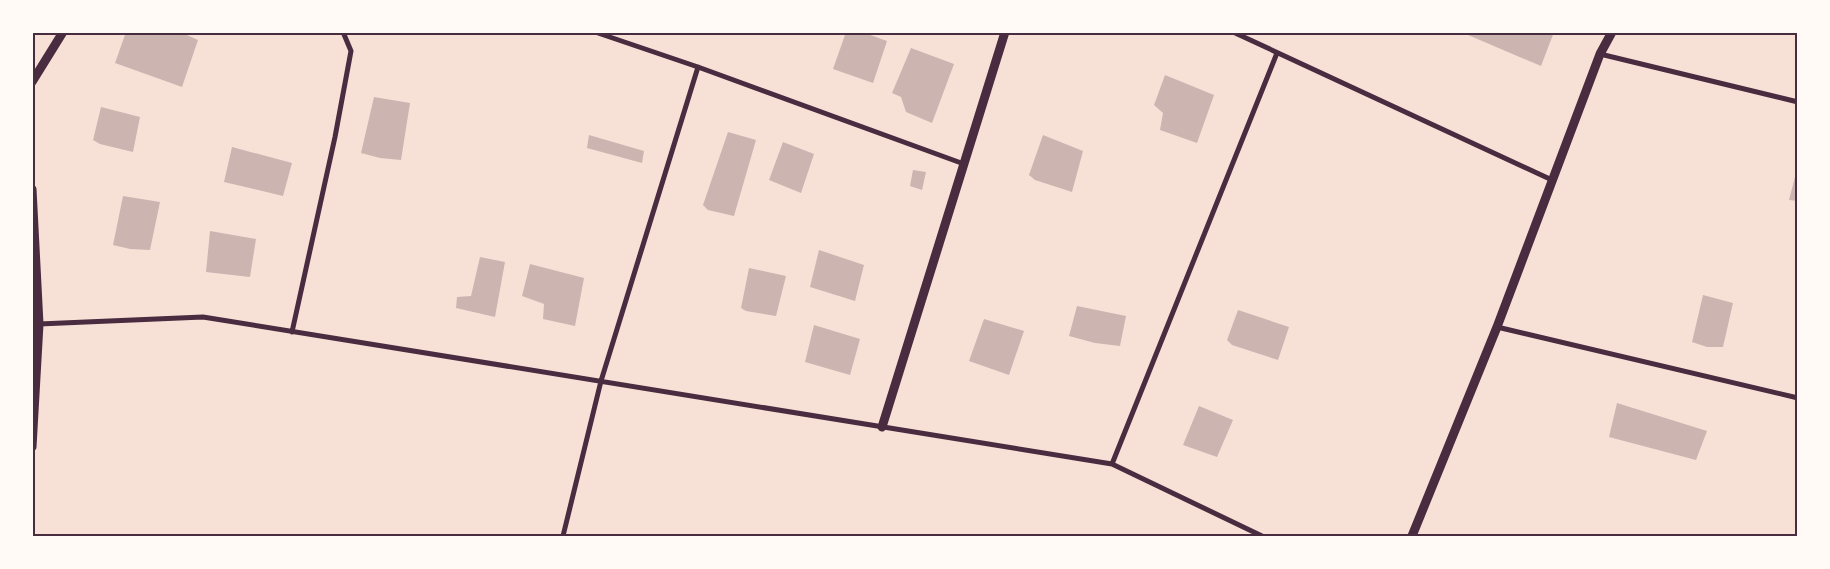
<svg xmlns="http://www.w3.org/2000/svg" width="1830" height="569" font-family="Cabin,sans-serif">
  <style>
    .building { fill: #ccb4b1 }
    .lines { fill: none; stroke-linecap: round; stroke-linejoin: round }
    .minor { stroke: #4a2c40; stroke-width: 5 }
    .tertiary { stroke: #4a2c40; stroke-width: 9 }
    .neatline { fill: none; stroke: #4a2c40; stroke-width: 2 }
  </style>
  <rect width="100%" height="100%" fill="#f7e1d7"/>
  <!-- building -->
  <path class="building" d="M126 32H180L198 40 182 87 115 63Z
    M846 32H862L887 41 873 83 833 69Z
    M1461 32H1554L1541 66Z
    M911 48 954 64 932 123 906 112 901 97 892 93Z
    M1165 75 1214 95 1197 143 1160 130 1163 113 1154 105Z
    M374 97 410 103 401 160 380 158 361 153Z
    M101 107 140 117 133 152 100 144 93 140Z
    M728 132 756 140 734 216 708 210 703 205Z
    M589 135 644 151 642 163 587 148Z
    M1043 135 1083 151 1072 192 1035 180 1029 175Z
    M783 142 814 154 801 193 769 180Z
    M232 147 292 163 283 196 224 182Z
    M1797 169H1798V201L1789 200Z
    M913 170 926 172 922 190 910 186Z
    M123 196 160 202 150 250 130 249 113 245Z
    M210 231 256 239 250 277 206 272Z
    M819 250 864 265 855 301 810 287Z
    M480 257 505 262 495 317 456 308 457 297 471 296Z
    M530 264 584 278 575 326 543 319 544 304 522 296Z
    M749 268 786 276 776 316 746 311 741 308Z
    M1703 295 1733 303 1723 347H1707L1692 342Z
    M1077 306 1126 316 1120 346 1095 343 1069 336Z
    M1238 310 1289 327 1278 360 1232 345 1227 340Z
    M984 319 1024 331 1009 375 969 361Z
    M814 325 860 339 850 375 805 362Z
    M1617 403 1707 431 1696 460 1609 437Z
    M1199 406 1233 420 1217 457 1183 445Z"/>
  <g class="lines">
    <!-- minor -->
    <path class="minor" d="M595 32 698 67 964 164
      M1233 32 1552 180
      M1600 54 1798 102
      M39 324 203 317 1112 464 1262 536
      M1497 327 1798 398
      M292 332 335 137 351 51 343 32
      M1112 464 1277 53
      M563 536 601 381 698 67"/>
    <!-- tertiary -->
    <path class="tertiary" d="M32 82 63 32
      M32 189 39 324 32 447
      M882 427 1005 32
      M1412 536 1497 327 1600 54 1612 32"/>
  </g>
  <!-- border -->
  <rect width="1830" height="569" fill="none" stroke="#fffaf5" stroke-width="68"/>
  <rect x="34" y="34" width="1762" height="501" class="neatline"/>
</svg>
